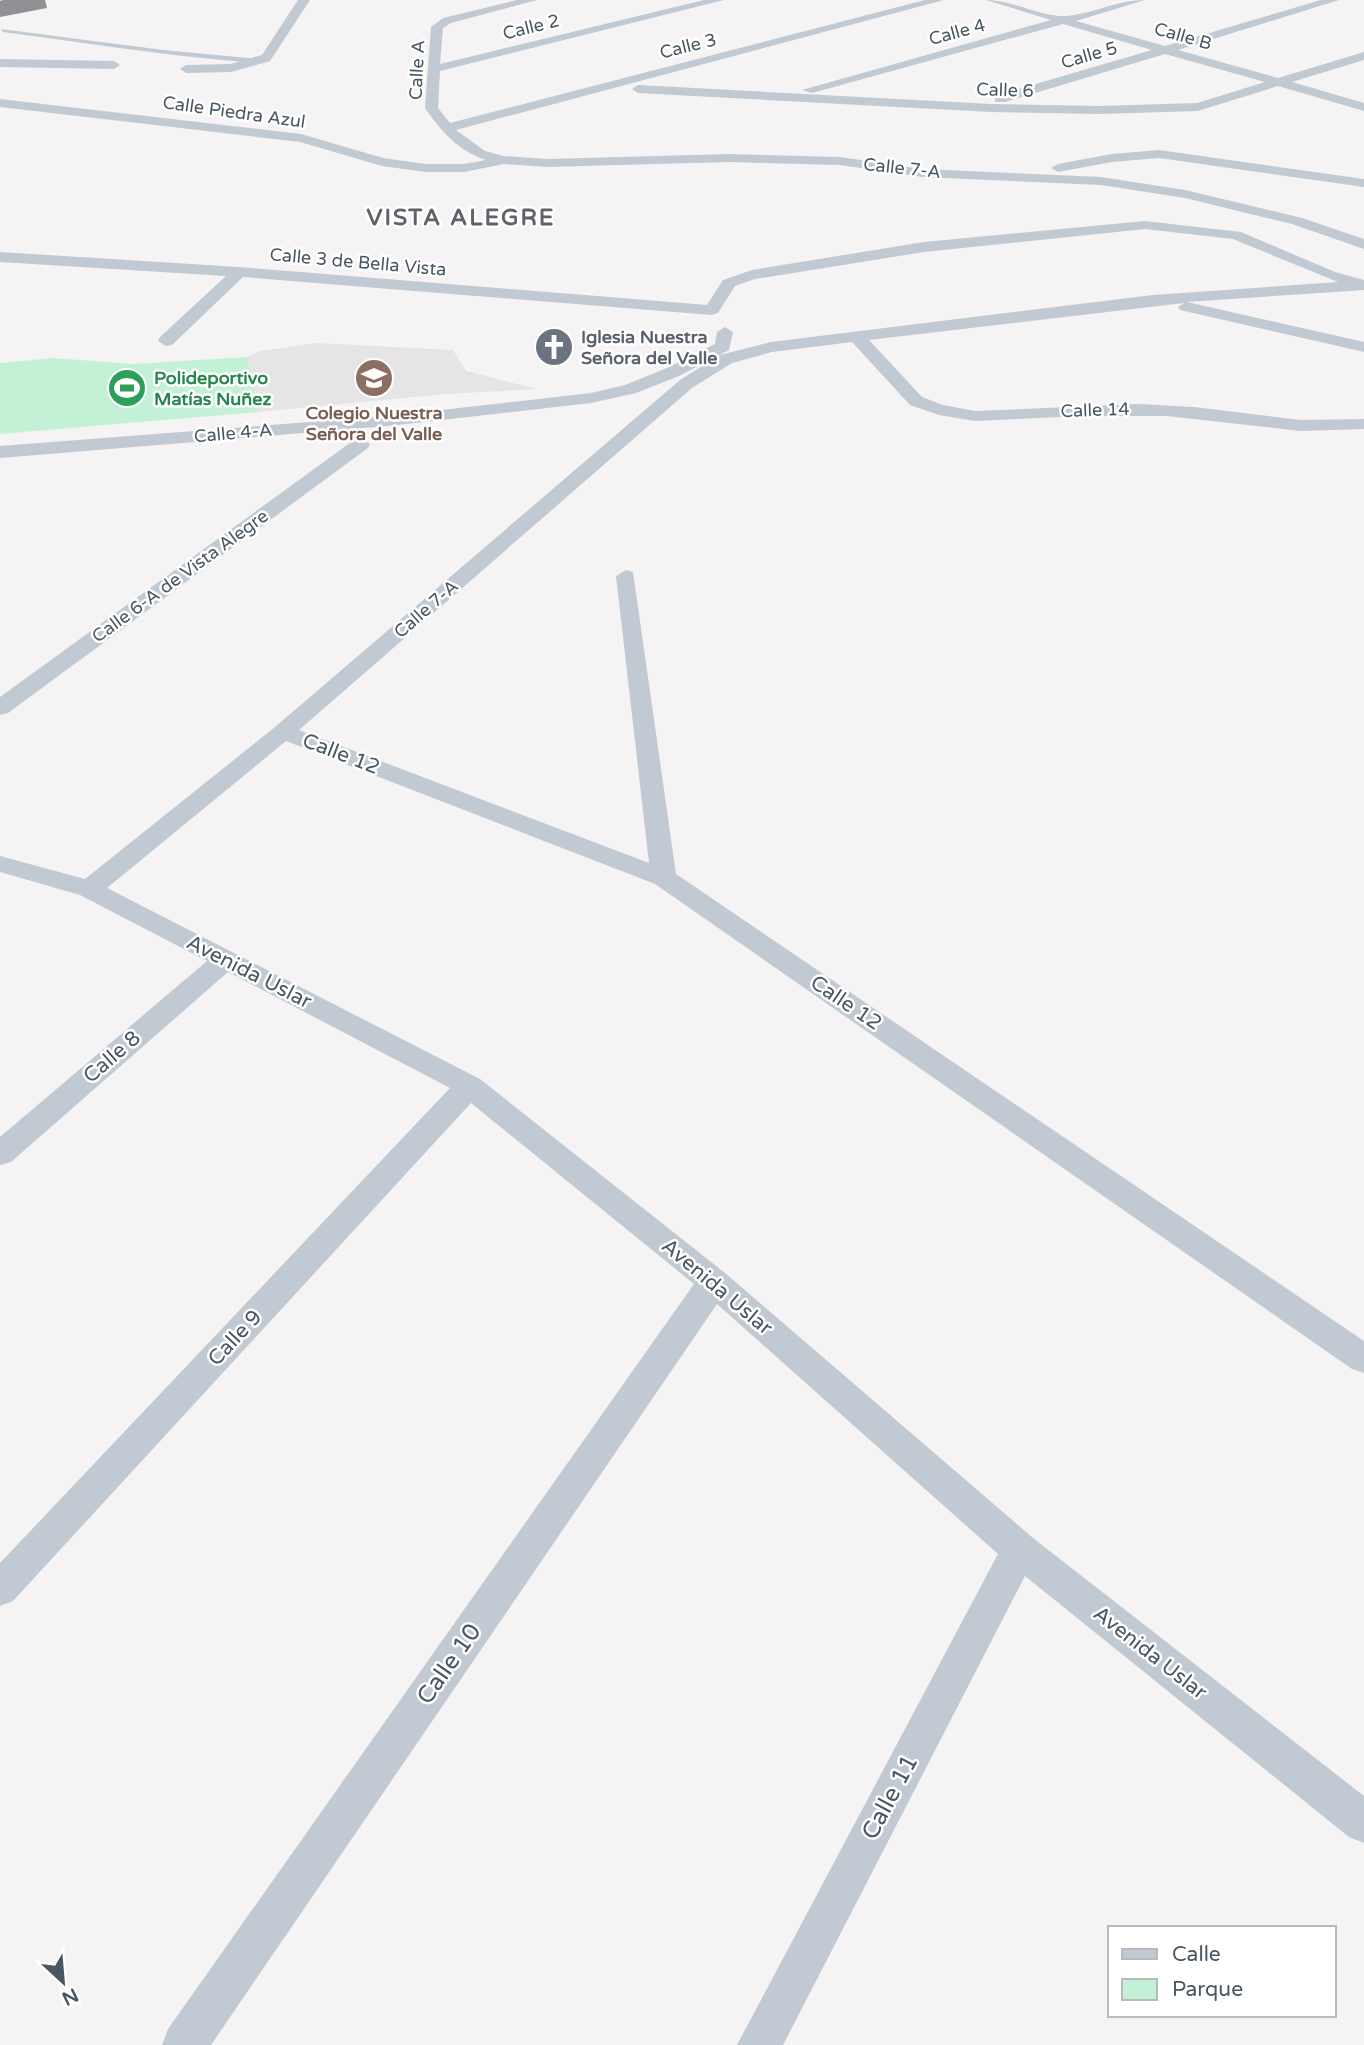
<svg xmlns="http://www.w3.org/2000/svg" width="1364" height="2045" font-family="'Varela Round',sans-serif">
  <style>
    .education { fill: #e6e4e5 }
    .green { fill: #c3f1d5 }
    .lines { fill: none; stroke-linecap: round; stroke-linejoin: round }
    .service { fill: #c1cad2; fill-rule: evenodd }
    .minor { fill: #c1cad2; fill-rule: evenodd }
    .shaded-wall { fill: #909195 }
    .labels { text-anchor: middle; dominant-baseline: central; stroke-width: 5; stroke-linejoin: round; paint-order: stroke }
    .far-street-label { font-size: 18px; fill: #4a5661; stroke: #fff }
    .far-worship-label { font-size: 18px; font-weight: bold; fill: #5b616d; stroke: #fff; text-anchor: start }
    .far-leisure-label { font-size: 18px; font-weight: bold; fill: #27864d; stroke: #fff; text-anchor: start }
    .far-education-label { font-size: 18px; font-weight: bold; fill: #785e54; stroke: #fff }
    .street-label { font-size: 21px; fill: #4a5661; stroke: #fff }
    .far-district-label { font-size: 23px; font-weight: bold; letter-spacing: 2px; fill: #5f6368; stroke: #fff }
    .near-street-label { font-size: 24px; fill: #4a5661; stroke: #fff }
  </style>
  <rect width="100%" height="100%" fill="#f5f3f3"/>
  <!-- education -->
  <path class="education" d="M316 343 453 350 466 371 536 389 446 394 258 412 247 357 261 351Z"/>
  <!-- green -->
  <path class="green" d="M247 357 258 412 0 434V363L53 358 134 364Z"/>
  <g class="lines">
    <!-- service -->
    <path class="service" d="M1 29 163 50 259 59 262 61 259 63C173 57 88 43 3 32Z"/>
    <!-- minor -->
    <path class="minor" d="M298 0H310L270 61 231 72 186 73 180 69 186 65 230 64 262 55Z
      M517 0H537L451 23 443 28 440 64 704 0H724L440 71 438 108 450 123 925 0H944L456 130 485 151 503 156 547 159 729 154 840 157 922 169 1101 177 1185 190 1302 218 1364 239V249L1292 224 1185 198 1101 185 922 177 840 165 729 162 547 167 504 164 464 172H426L382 166 300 142 0 107V99L301 134 383 158 426 164H464L486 160C459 152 440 130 425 108L431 27 443 18Z
      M986 0C1012 0 1045 18 1065 16 1093 14 1117 0 1145 0L1076 21 1165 46 1321 0H1339L1178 50 1278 78 1364 52V60L1292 82 1364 103V111L1278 86 1198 111 1099 114 991 112 638 93 632 89 638 85 991 104 1099 106 1197 103 1265 82 1165 54 1005 102H995V96L1152 50 1063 24 812 93 802 90 1051 20Z
      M0 59 114 61 120 65 114 69 0 67Z
      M1159 150 1364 179V187L1159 158 1112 162 1058 172 1051 168 1058 164 1112 154Z
      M1145 221 1241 232 1335 272 1364 280V290L1187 302 1364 342V352L1180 310 1178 307 1184 303 869 340 922 397 943 405 975 411 1139 404 1194 407 1300 420 1364 419V429L1300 431 1167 416H1084L975 421 939 415 910 405 852 342 772 352 732 363 692 388 299 730 649 863 616 576 626 570 633 572 676 874 1364 1341V1373L1352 1369 655 884 286 741 107 888 480 1079 725 1273 1033 1538 1364 1796V1843L1349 1837 1025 1576 783 2045H737L998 1554 717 1304 211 2045H162L168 2029 694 1284 471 1103 13 1601 0 1606V1563L450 1088 228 972 11 1162 0 1165V1137L207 961 80 895 0 872V856L85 879 275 727 680 380 720 355 771 342 1153 295 1338 282 1233 239 1145 229 924 252 755 279 735 286 718 313 712 315 243 277 172 345 166 346 158 341 160 337 226 276 0 262V252L239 267 707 305 723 280 752 270 924 242Z
      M725 327 733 332 729 350 679 376 636 393 591 403 388 426 0 458V446L388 416 591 393 625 385 667 368 715 344 717 332Z
      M361 438 370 444 368 448 8 713 0 715V697L354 440Z"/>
  </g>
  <!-- shaded-wall -->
  <path class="shaded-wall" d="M3 0H45L47 8 0 17V1Z"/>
  <!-- icons -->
  <defs>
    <symbol id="church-disc" viewBox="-11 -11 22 22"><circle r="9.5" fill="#6b7280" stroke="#fff"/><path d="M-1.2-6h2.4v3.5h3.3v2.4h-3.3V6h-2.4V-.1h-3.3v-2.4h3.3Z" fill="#fff"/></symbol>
    <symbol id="school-disc" viewBox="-11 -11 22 22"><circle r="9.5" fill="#8d6e63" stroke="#fff"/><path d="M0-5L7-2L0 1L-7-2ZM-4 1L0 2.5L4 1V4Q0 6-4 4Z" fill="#fff"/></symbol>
    <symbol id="stadium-disc" viewBox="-11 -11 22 22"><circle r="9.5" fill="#2e9e5b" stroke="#fff"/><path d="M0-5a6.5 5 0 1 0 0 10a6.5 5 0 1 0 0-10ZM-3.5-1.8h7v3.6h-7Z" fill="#fff"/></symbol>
  </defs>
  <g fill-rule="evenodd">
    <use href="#church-disc" x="532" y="325" width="44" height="44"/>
    <use href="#school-disc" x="352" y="356" width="44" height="44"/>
    <use href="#stadium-disc" x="105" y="366" width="44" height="44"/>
  </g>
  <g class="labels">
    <!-- far-street labels -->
    <g class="far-street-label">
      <text transform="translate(531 27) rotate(-14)">Calle 2</text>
      <text transform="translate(957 32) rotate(-15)">Calle 4</text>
      <text transform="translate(1183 36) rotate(16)">Calle B</text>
      <text transform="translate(688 46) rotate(-14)">Calle 3</text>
      <text transform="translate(1089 55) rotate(-16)">Calle 5</text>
      <text transform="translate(417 70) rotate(-87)">Calle A</text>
      <text transform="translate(1005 90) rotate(2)">Calle 6</text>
      <text transform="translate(234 112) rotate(8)">Calle Piedra Azul</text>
      <text transform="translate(902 168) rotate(6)">Calle 7-A</text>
      <text transform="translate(358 262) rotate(5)">Calle 3 de Bella Vista</text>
      <text transform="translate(1095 410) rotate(-2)">Calle 14</text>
      <text transform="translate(233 433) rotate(-5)">Calle 4-A</text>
      <text transform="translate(180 576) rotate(-36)">Calle 6-A de Vista Alegre</text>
      <text transform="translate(426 609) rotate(-41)">Calle 7-A</text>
    </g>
    <!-- far-worship labels -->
    <g class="far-worship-label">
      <text x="581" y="337">Iglesia Nuestra<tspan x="581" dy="21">Señora del Valle</tspan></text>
    </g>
    <!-- far-leisure labels -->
    <g class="far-leisure-label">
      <text x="154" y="378">Polideportivo<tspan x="154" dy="21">Matías Nuñez</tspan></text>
    </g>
    <!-- far-education labels -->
    <g class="far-education-label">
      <text x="374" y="413">Colegio Nuestra<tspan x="374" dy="21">Señora del Valle</tspan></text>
    </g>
    <!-- street labels -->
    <g class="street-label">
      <text transform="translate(341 754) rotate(21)">Calle 12</text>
      <text transform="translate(249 972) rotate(27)">Avenida Uslar</text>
      <text transform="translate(846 1003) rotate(34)">Calle 12</text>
      <text transform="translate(112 1057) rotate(-41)">Calle 8</text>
      <text transform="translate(717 1287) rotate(40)">Avenida Uslar</text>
      <text transform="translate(235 1338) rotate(-47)">Calle 9</text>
      <text transform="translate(1150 1653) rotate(38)">Avenida Uslar</text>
    </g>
    <!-- far-district labels -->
    <g class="far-district-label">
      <text x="461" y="218">VISTA ALEGRE</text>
    </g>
    <!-- near-street labels -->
    <g class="near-street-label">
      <text transform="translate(449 1664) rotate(-55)">Calle 10</text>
      <text transform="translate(890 1797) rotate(-62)">Calle 11</text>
    </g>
  </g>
  <!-- legend -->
  <rect x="1108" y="1926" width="228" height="91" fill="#ffffff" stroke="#b7bbc0" stroke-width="2"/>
  <rect x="1122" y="1949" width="35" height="10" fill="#c1cad2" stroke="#b7bbc0" stroke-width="2"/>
  <text x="1172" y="1961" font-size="21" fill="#4a5661">Calle</text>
  <rect x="1122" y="1979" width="35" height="21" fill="#c3f1d5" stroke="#b7bbc0" stroke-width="2"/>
  <text x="1172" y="1996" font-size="21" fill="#4a5661">Parque</text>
  <!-- north arrow -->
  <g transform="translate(63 1982) rotate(154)" stroke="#ffffff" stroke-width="5" paint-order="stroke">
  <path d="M0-5L12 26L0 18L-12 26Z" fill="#4a5661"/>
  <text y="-10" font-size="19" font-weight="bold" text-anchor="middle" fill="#4a5661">N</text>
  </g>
</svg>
